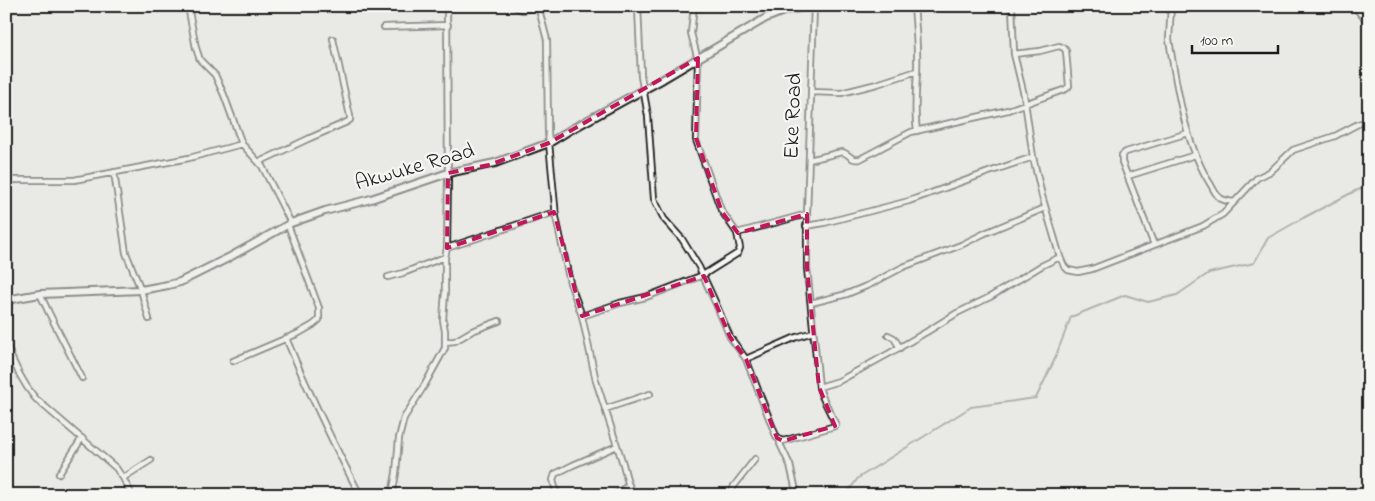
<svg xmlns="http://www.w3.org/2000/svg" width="1375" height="501" font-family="'Indie Flower',sans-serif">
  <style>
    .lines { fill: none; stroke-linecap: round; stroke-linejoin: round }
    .stream { stroke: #6d6d6c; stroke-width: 2 }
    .street-casing { stroke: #1c1c1c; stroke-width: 8 }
    .secondary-casing { stroke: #1c1c1c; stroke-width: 10 }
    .street { stroke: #f6f6f2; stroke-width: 4.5 }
    .secondary { stroke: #f6f6f2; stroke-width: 6 }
    .marked { fill: none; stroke: #c2185b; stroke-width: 4; stroke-dasharray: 10 6; stroke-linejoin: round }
    .labels { text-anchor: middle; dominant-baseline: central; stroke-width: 4.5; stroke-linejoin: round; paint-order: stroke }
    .street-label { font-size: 22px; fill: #1c1c1c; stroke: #f6f6f2 }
  </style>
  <rect width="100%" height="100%" fill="#e9e9e5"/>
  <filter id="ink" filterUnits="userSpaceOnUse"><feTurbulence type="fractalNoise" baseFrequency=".02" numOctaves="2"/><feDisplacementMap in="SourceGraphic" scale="10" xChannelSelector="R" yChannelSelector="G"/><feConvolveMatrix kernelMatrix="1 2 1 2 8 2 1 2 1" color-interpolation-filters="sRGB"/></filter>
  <g filter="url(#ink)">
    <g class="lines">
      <!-- stream -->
      <path class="stream" d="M846 495 858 478 971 407 1036 398 1053 363 1071 317 1125 295 1148 302 1177 295 1209 273 1254 263 1268 238 1303 218 1355 191 1369 186"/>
      <defs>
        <path id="street" d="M188 6 196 48 200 60 215 75 224 95 242 144 262 166 291 223
          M514 6 522 10 538 7
          M538 6 547 40 548 132 556 217 570 283 582 316 596 381 623 464 631 495
          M638 6 641 76 648 116 654 199 664 219 682 239 699 267 716 304 730 337 746 359 774 431 777 438 783 441 835 426 836 425 822 396 819 387 807 268V214L814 6
          M769 6 772 15
          M914 6C916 28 918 51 917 72 916 92 914 111 917 131
          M1012 6 1014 54 1024 95 1033 157 1042 196 1060 257 1064 266 1068 270 1078 272 1092 269 1203 226 1223 214 1257 178 1271 171 1293 150 1335 136 1358 124 1369 121
          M1171 6 1169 39 1171 52C1178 95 1187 148 1211 185 1213 189 1216 195 1220 198 1224 201 1229 201 1234 202
          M1354 6 1369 24
          M384 27 448 25
          M811 92 841 93 877 84 917 71
          M809 160 842 152C849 153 850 161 860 159L911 132 1008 110 1066 89 1069 86 1066 51 1064 48 1059 46 1040 51 1014 54
          M259 162 310 138 347 122 350 120V116L333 39
          M114 172 126 253 141 290 149 319
          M1128 176 1195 155
          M6 180H74L189 158 242 144
          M806 226 824 223 909 201 986 173 1033 157
          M737 233 807 214
          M1154 245 1122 162V155L1126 152 1188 133
          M447 248 555 212
          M388 277 403 273 445 257
          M40 294 49 313 82 378
          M811 303 847 294 869 285 903 267 961 245 985 233 1045 208
          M582 316 620 303 646 297 703 275 738 253 740 248 737 233 721 210 696 140 698 60 691 33 694 6
          M888 335 894 338 900 348
          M286 338C308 391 333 443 360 495
          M445 342 455 341 472 331 499 321
          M6 343C13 363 22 382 35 398L116 468 123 478 132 495
          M746 359 794 338 813 332
          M233 361 299 333 313 325 319 320V308L288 225
          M819 387 839 381 890 353 928 331 957 313 990 297 1041 266 1060 257
          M605 409 650 394
          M780 440V444L790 465 797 495
          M59 474 82 438
          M123 478 151 460
          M392 495 396 473 399 438 404 418 424 386 445 348V331L443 320 445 292V257L447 248 448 179 447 6
          M557 495 553 480 555 474 573 465 617 446
          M614 495 629 485
          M730 495 734 486 755 459"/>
        <path id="secondary" d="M6 301 17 298 40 294 141 290 168 285 180 282 228 258 291 223 325 211 371 199 448 173 495 163 549 143 570 130 663 79 766 18 786 10 814 6"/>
      </defs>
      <!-- street casing -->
      <use href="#street" class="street-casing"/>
      <!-- secondary casing -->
      <use href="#secondary" class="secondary-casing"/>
      <!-- street -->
      <use href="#street" class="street"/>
      <!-- secondary -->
      <use href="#secondary" class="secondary"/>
    </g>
  </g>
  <!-- marked area -->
  <path d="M0 0H1375V501H0ZM698 58 696 138 722 212 738 233 807 214V268L819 387 835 426 783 441 777 438 746 359 730 337 704 276 582 316 554 212 447 248 448 173 489 165 549 143Z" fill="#e9e9e5" fill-opacity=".55" fill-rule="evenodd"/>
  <path class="marked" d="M698 58 696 138 722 212 738 233 807 214V268L819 387 835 426 783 441 777 438 746 359 730 337 704 276 582 316 554 212 447 248 448 173 489 165 549 143Z"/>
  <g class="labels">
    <!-- street labels -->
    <g class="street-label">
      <text transform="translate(794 116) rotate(-88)">Eke Road</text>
      <text transform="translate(415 168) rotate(-16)">Akwuke Road</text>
    </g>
  </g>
  <!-- margin -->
  <rect width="1375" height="501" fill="none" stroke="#f6f6f2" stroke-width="25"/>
  <rect x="12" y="12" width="1350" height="476" fill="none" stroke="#1c1c1c" stroke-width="2" filter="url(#ink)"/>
  <!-- scale -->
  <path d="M1192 45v8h86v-8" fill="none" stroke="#1c1c1c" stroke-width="2.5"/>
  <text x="1200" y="45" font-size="15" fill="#1c1c1c" stroke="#f6f6f2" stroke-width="4" paint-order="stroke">100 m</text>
</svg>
